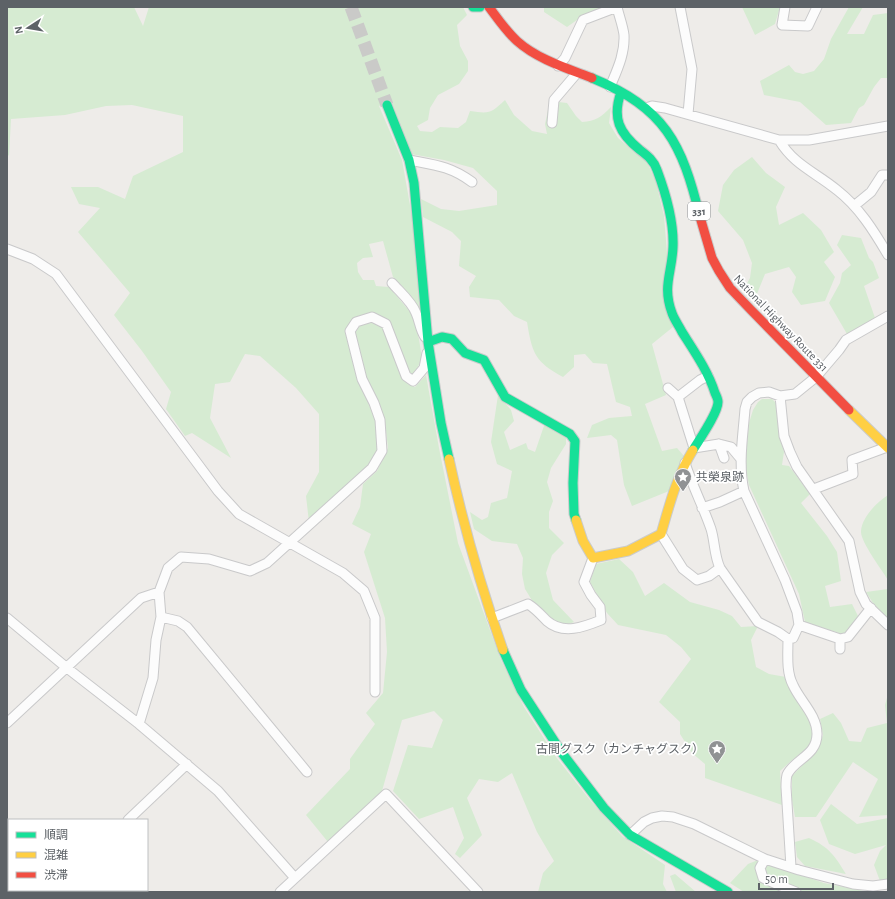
<svg xmlns="http://www.w3.org/2000/svg" width="895" height="899" font-family="'Alegreya Sans','Noto Sans JP',sans-serif">
  <style>
    .green { fill: #d6ebd2 }
    .lines { fill: none; stroke-linecap: round; stroke-linejoin: round }
    .secondary-tunnel { stroke: #cacac8; stroke-width: 13; stroke-dasharray: 13 6; stroke-linecap: butt }
    .street-casing { stroke: #c9c9ca; stroke-width: 11 }
    .fast-casing { stroke: #cacbcb; stroke-width: 11 }
    .slow-casing { stroke: #cacbcb; stroke-width: 11 }
    .jam-casing { stroke: #cacbcb; stroke-width: 11 }
    .street { stroke: #fcfcfc; stroke-width: 9 }
    .fast { stroke: #16e098; stroke-width: 9 }
    .slow { stroke: #ffcf43; stroke-width: 9 }
    .jam { stroke: #f24e42; stroke-width: 9 }
    .labels { text-anchor: middle; dominant-baseline: central; stroke-width: 3.5; stroke-linejoin: round; paint-order: stroke }
    .shield { fill: #fff; stroke: #8e9195; stroke-width: 1 }
    .shield-label { font-size: 11px; font-weight: bold; fill: #5d6267 }
    .street-label { font-size: 12px; fill: #5d6267; stroke: #fff }
    .poi-label { font-size: 12px; fill: #5d6267; stroke: #fff; text-anchor: start }
  </style>
  <rect width="100%" height="100%" fill="#eeece9"/>
  <!-- green -->
  <path class="green" d="M7 7H134L143 26 149 7H463L467 15 457 25 460 46 468 61V71L459 84 438 95 430 108 428 120 417 126 420 131 432 132 440 127 458 128 466 122 470 111C490 114 491 113 505 100L514 115 532 131 547 134 545 124 550 101 567 103 576 116 582 122C596 121 601 117 611 107L609 123 618 138 647 162 656 182 664 216 673 327 652 344 666 395 645 404 662 451 677 448 684 456 669 491 632 506 624 485 617 440 611 435 587 438 592 425 609 418 632 416 630 407 616 402 607 364 593 363 585 354 574 355V367L563 377C535 362 532 353 527 322L514 316 499 300 470 297 469 287 476 276 459 266 461 241 452 232 423 217 421 199 441 209 459 211 497 205V191L473 168 444 160 411 154 391 100 379 106 402 160 413 222 420 310 402 286 393 277 383 241 369 244 373 257 363 258 357 263 358 272 363 280H374L376 286 389 287 412 314 419 339 422 359 413 376 410 373 390 322 372 313 356 318 346 328 359 381 376 422 378 450 369 467 309 522 306 496 319 472V414L296 388 260 356 245 354 230 382 215 384 210 418 231 458 192 433 185 436 166 409 171 392 142 351 114 315 130 293 78 232 100 208 79 204 71 187H98L125 199 133 176 183 152V116L132 105 106 106 65 115 11 119 9 156 7 153Z
    M544 7H603L584 15 567 27 544 12Z
    M742 7H780L775 24 755 35Z
    M849 7H863L847 34H864L873 15 888 13V78H881L874 87 864 105 859 108 851 123 826 125 800 102 764 95 760 81 789 65 795 72 803 74 814 71 824 59 831 39Z
    M752 157 766 173 785 187 776 207 779 225 803 213 821 230 834 252 824 262 835 277 825 301 801 305 792 292 796 277 789 267 765 274 754 301 744 289 750 278 752 263 743 240 718 211 723 185 734 170Z
    M842 235 861 238 869 258 873 262 879 278 864 286 875 318 847 334 829 303 840 283 842 273 851 265 837 245Z
    M372 323 385 328 403 380 415 387 426 375 439 448 458 543 501 660 524 707 556 757 590 800 622 836 665 865 663 884 667 892H538L543 873 554 861 537 832 512 773 498 782 479 779 467 798 482 835 460 858 455 854 464 838 453 807 419 819 393 791 408 745 432 748 443 720 434 711 402 720 382 791 328 842 306 815 350 769V759L375 724 366 713 383 693 387 652 385 618 364 552 371 534 352 524 360 507 363 484 377 471 388 448 385 422 379 402 366 377 355 333 361 324Z
    M498 395 511 410 514 421 504 432 510 450 526 443 528 449 535 452 545 423 566 437V444L551 468 547 482 553 501 549 512V528L564 543 552 555 546 573 553 600 574 622 564 626 551 620 533 602 525 589 522 574 523 558 517 544 492 541 474 529 470 512 482 520 488 517 491 503 507 498 512 471 497 464 491 442Z
    M762 399H772L776 403 781 441 784 452 782 465 789 466 810 494 801 503 827 536 837 552 841 581 825 586 830 607 852 604 858 616 848 631 842 634 805 622 799 594 749 485 745 465 749 423 753 410 758 402Z
    M888 495V580C882 570 860 541 861 531 862 517 877 502 888 495Z
    M619 559 633 572 645 596 664 583 690 602 719 610 732 616 741 627 758 626 751 640 756 667 769 674 786 677 809 719 813 736 809 747 791 761 780 771 782 805 705 778V764L692 753 680 734V722L659 702 691 659 681 647 666 635 618 625 607 613 590 582 596 564Z
    M888 589V619L873 603 866 592Z
    M888 694V815L859 817 878 779 853 762 816 817H795L792 800V776L818 749 823 735 820 719 833 713 841 723 849 741 861 742 867 728 887 723 885 705Z
    M831 804 857 824 888 818V879L880 881 874 865 880 851 886 845 855 854 829 844 820 820Z
    M809 838C829 847 835 856 846 874L805 866 797 857 795 842Z
    M758 860 824 883 864 891 888 892H744L730 883 748 864Z
    M675 874 696 892H676L670 876Z"/>
  <g class="lines">
    <!-- secondary-tunnel -->
    <path class="secondary-tunnel" d="M351 7 387 105"/>
    <defs>
      <path id="street" d="M680 7 692 69 688 114
        M785 7 782 25 808 26 817 7
        M558 66 565 58 583 20 617 7
        M610 87C617 70 625 54 624 35 623 26 619 16 617 7
        M646 108 652 106 665 108 779 140H809L888 126
        M552 123 554 100 577 73
        M779 140C794 165 815 172 837 190 859 207 874 231 888 255
        M409 160C435 165 450 166 472 182
        M854 206 871 192 882 175H888
        M7 249 33 259 56 274 218 491 239 514 343 573 364 591 375 618V692
        M392 283C400 292 412 302 416 313 420 322 420 330 425 337
        M668 388 678 397 694 448 719 444 731 447 741 459
        M780 396 784 436 790 452 797 467 849 541 860 592 866 604 888 625
        M678 397 700 380 708 376
        M719 444 724 458
        M685 463C692 485 703 506 711 529 715 542 714 555 720 568L758 622 778 632 788 639 793 638 799 625 797 612 785 580 744 491C738 464 743 436 745 409L747 402 752 397 759 393 769 392 780 396 795 394 816 377 839 350 846 340 888 316
        M814 489 853 474 852 460 887 447
        M702 508 720 502 744 491
        M661 534 683 569 697 580 709 576 720 568
        M161 617 178 621 187 627 307 772
        M7 618 67 668 139 724 218 791 295 878
        M492 618 528 604C536 609 541 615 547 621 563 635 584 627 601 620L600 607 591 595 584 582 593 558
        M799 625 840 639 848 637 871 608
        M788 639C788 654 786 672 793 685 800 701 817 715 817 734 817 756 794 759 787 775 786 779 786 784 786 787L791 867
        M840 649V639
        M7 723 141 598 159 592
        M139 724 153 678 156 640 161 617 159 592 168 568 181 557 209 559 250 571 267 563 372 468 382 451 380 420 374 403 362 379 350 331 356 322 372 317 386 324 406 376 413 381 424 368 427 353
        M128 820 187 764
        M630 835 644 822 652 818 662 816 673 817 694 824 765 859 799 870 853 884 873 886 888 884
        M765 859 760 868 763 878 776 884 796 892
        M51 892 53 890
        M280 892 386 794 478 892"/>
      <path id="fast" d="M473 7H480
        M592 78C665 108 682 143 700 217
        M621 92C612 118 619 133 640 150 648 156 654 161 657 170 666 194 674 222 673 247 672 273 662 286 672 313 674 319 679 326 682 332 694 351 708 371 715 393 716 395 718 399 718 402 718 413 699 440 693 450
        M387 105 409 160 414 183 428 342 441 423 449 459
        M428 342 442 337 452 339 465 353 484 360 505 397 570 434 575 441 573 483 574 514 576 520
        M503 650 521 690 562 753 604 808 630 835 728 892"/>
      <path id="slow" d="M849 410 888 448
        M449 459C463 524 481 587 503 650
        M576 520 583 541 593 558 628 551 661 534C670 503 676 478 693 450"/>
      <path id="jam" d="M489 7C498 19 506 31 517 41 537 59 566 68 592 78
        M700 217 712 258 719 271 730 288 751 310 849 410"/>
    </defs>
    <!-- street casing -->
    <use href="#street" class="street-casing"/>
    <!-- fast casing -->
    <use href="#fast" class="fast-casing"/>
    <!-- slow casing -->
    <use href="#slow" class="slow-casing"/>
    <!-- jam casing -->
    <use href="#jam" class="jam-casing"/>
    <!-- street -->
    <use href="#street" class="street"/>
    <!-- fast -->
    <use href="#fast" class="fast"/>
    <!-- slow -->
    <use href="#slow" class="slow"/>
    <!-- jam -->
    <use href="#jam" class="jam"/>
  </g>
  <!-- icons -->
  <defs>
    <symbol id="sight-pin" viewBox="-11 -11 22 30"><path d="M0 17L-7.5 6A9.5 9.5 0 1 1 7.5 6Z" fill="#909294" stroke="#fff"/><path d="M0-6L1.8-2.2L6-1.7L2.9 1.2L3.7 5.4L0 3.3L-3.7 5.4L-2.9 1.2L-6-1.7L-1.8-2.2Z" fill="#fff"/></symbol>
  </defs>
  <g fill-rule="evenodd">
    <use href="#sight-pin" x="673" y="467" width="20" height="27"/>
    <use href="#sight-pin" x="707" y="739" width="20" height="27"/>
  </g>
  <g class="labels">
    <!-- shield labels -->
    <rect class="shield" x="688" y="202" width="22" height="18" rx="3"/>
    <g class="shield-label">
      <text x="699" y="211">331</text>
    </g>
    <!-- street labels -->
    <g class="street-label">
      <text transform="translate(781 323) rotate(46)">National Highway Route 331</text>
    </g>
    <!-- poi labels -->
    <g class="poi-label">
      <text x="696" y="477">共榮泉跡</text>
      <text x="704" y="749" text-anchor="end">古間グスク（カンチャグスク）</text>
    </g>
  </g>
  <!-- border -->
  <rect width="895" height="899" fill="none" stroke="#5d6267" stroke-width="16"/>
  <!-- legend -->
  <rect x="8" y="819" width="140" height="72" fill="#ffffff" stroke="#bec0c2"/>
  <rect x="16" y="832" width="20" height="6" fill="#16e098" stroke="#bec0c2"/>
  <text x="44" y="839" font-size="12" fill="#5d6267">順調</text>
  <rect x="16" y="852" width="20" height="6" fill="#ffcf43" stroke="#bec0c2"/>
  <text x="44" y="859" font-size="12" fill="#5d6267">混雑</text>
  <rect x="16" y="872" width="20" height="6" fill="#f24e42" stroke="#bec0c2"/>
  <text x="44" y="879" font-size="12" fill="#5d6267">渋滞</text>
  <!-- north arrow -->
  <g transform="translate(28 28) rotate(258)" stroke="#ffffff" stroke-width="3" paint-order="stroke">
  <path d="M0-3L7 15L0 10L-7 15Z" fill="#5d6267"/>
  <text y="-6" font-size="11" font-weight="bold" text-anchor="middle" fill="#5d6267">N</text>
  </g>
  <!-- scale -->
  <path d="M759 883v6h74v-6" fill="none" stroke="#5d6267" stroke-width="2"/>
  <text x="765" y="883" font-size="12" fill="#5d6267" stroke="#ffffff" stroke-width="3" paint-order="stroke">50 m</text>
</svg>
